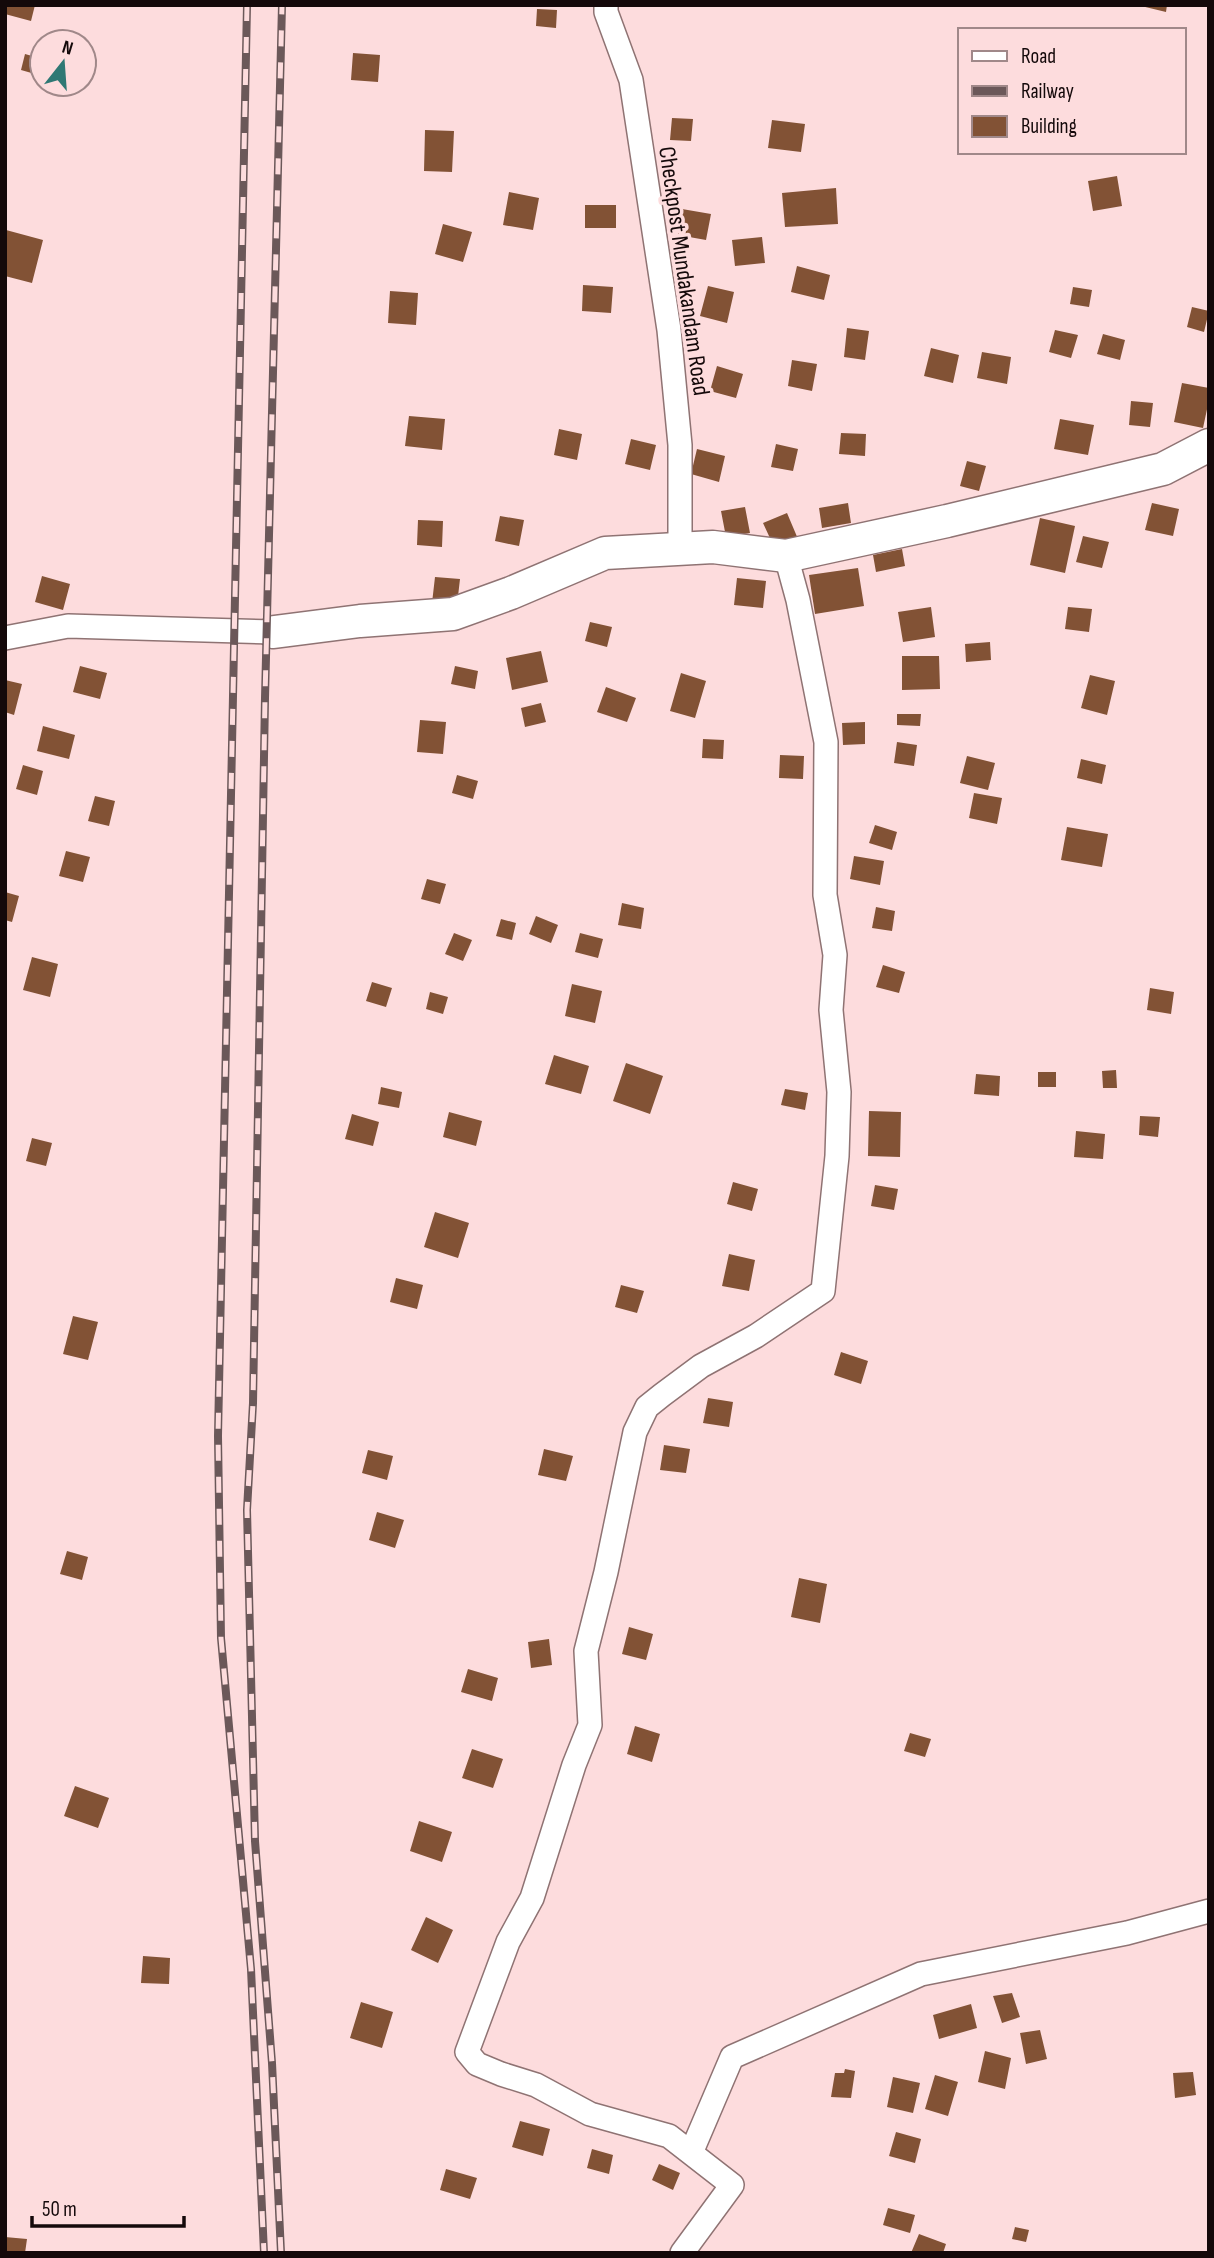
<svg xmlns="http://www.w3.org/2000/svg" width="1214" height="2258" font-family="'Sofia Sans Condensed',sans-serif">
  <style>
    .building { fill: #825235 }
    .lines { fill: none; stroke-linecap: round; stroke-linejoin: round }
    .street-casing { stroke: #8f7373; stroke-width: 26 }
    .secondary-casing { stroke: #8f7373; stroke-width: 35 }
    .street { stroke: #fff; stroke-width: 23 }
    .secondary { stroke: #fff; stroke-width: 32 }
    .rail-casing { stroke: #6b5859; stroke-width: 8 }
    .rail { stroke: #fddcdd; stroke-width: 5; stroke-dasharray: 16; stroke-linecap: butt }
    .labels { text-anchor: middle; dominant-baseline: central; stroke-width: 7; stroke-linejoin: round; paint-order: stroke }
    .street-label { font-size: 24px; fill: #14090a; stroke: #fddcdd }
  </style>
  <rect width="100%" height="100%" fill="#fddcdd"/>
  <!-- building -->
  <path class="building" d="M5 5H35L31 21 5 14Z
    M1137 5H1167L1166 12Z
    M537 9 557 10 556 28 536 26Z
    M353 53 380 55 378 82 351 80Z
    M25 54 39 58 35 74 21 70Z
    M672 118 693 119 691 141 670 140Z
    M772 120 805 124 801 152 768 148Z
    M425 130 454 131 452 172 424 171Z
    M1117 176 1122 206 1093 211 1088 181Z
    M836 188 838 224 785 227 782 193Z
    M509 192 539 198 533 230 503 225Z
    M585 205H616V228H585Z
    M682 209 711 214 706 240 678 235Z
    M443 224 472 232 463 262 435 254Z
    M6 230 43 240 32 283 5 276Z
    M762 237 765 263 735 266 732 240Z
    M797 266 830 275 824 300 791 292Z
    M583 285 613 287 611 313 582 311Z
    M708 286 734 292 727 323 700 316Z
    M1073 287 1092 290 1089 307 1070 304Z
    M390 291 418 293 416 325 388 323Z
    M1192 307 1209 311 1204 332 1187 327Z
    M847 328 869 331 865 360 844 357Z
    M1055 330 1078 335 1071 358 1049 352Z
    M1103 334 1125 340 1120 360 1097 354Z
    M931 348 959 355 953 383 924 376Z
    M982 352 1011 357 1007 384 977 378Z
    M792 360 817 364 812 391 788 386Z
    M717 366 743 374 736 398 710 391Z
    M1182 383 1209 388V400L1203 428 1174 422Z
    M1131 401 1153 403 1150 427 1129 425Z
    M409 416 445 419 442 450 405 446Z
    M1060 419 1094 425 1088 455 1054 449Z
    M559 429 582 434 577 460 554 455Z
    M841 433 866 434 865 456 839 454Z
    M631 439 656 445 650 470 625 464Z
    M776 444 798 449 793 471 771 467Z
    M697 449 725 456 719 482 691 474Z
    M967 461 986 466 979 491 960 486Z
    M848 503 851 523 822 528 819 508Z
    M1152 503 1179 509 1173 536 1145 530Z
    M745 507 750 533 726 537 721 511Z
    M787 513 798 539 775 549 763 523Z
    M500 516 524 520 519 546 495 541Z
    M1040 518 1075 526 1065 573 1030 565Z
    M418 520 443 521 442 547 417 545Z
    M1083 536 1109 542 1102 568 1076 562Z
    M902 549 905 566 876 572 873 555Z
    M858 568 864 606 815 614 809 575Z
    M42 576 70 584 63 610 35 602Z
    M435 577 460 579 457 605 432 603Z
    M737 578 766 581 763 608 734 605Z
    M931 607 935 637 903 642 898 612Z
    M1068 607 1092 609 1089 632 1065 629Z
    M590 622 612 627 607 647 585 641Z
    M990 642 991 660 966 662 965 644Z
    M541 651 548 682 512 690 506 658Z
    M902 656H939L940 689 902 690Z
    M80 666 107 673 100 699 73 692Z
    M455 666 478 671 475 689 451 684Z
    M681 673 706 681 695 718 670 711Z
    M1090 675 1115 681 1107 715 1081 708Z
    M5 680 22 684 14 715 5 712Z
    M606 687 636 698 627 722 597 712Z
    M541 703 546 722 525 727 521 708Z
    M897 714H921L920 726 897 725Z
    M420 720 446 722 443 754 417 752Z
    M865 722V744L843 745 842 723Z
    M43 726 75 735 69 759 37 751Z
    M703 739 724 740 723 759 702 758Z
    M897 742 917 745 914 766 894 763Z
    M780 755 804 756 803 779 779 778Z
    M967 756 995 763 988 790 960 783Z
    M1081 759 1106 765 1102 784 1077 778Z
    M23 765 43 771 37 795 16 789Z
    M457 775 478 781 473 799 452 793Z
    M974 793 1002 798 997 824 969 818Z
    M95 796 115 801 109 826 88 821Z
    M875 825 897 832 892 850 869 843Z
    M1067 827 1108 834 1102 867 1061 860Z
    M66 851 90 857 83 882 59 876Z
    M854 856 884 861 880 885 850 879Z
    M427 879 446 884 440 904 421 899Z
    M5 892 19 896 12 922 5 920Z
    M622 903 644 908 641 929 618 925Z
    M876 907 895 911 892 931 872 928Z
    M536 916 558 925 551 943 529 934Z
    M501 919 516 923 512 940 496 936Z
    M454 933 472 940 463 961 445 954Z
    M580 933 603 939 598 958 575 952Z
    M32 957 58 964 50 997 23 990Z
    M883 965 905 972 899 993 876 987Z
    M372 982 392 988 386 1007 366 1001Z
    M572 984 602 991 595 1023 565 1016Z
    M1150 988 1174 992 1171 1014 1147 1010Z
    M430 992 448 997 443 1014 426 1009Z
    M554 1055 589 1066 581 1094 545 1084Z
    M626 1063 663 1076 650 1114 613 1101Z
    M1116 1070 1117 1088H1103L1102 1071Z
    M1038 1072H1056V1087H1038Z
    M976 1074 1000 1076 999 1096 974 1094Z
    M381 1087 402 1092 399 1108 378 1104Z
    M785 1089 808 1093 805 1110 781 1105Z
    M869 1111 901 1112 900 1157 868 1156Z
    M449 1112 482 1121 476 1146 443 1137Z
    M352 1114 379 1122 373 1146 345 1139Z
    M1140 1116 1160 1117 1158 1137 1139 1135Z
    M1076 1131 1105 1134 1103 1159 1074 1157Z
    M32 1138 52 1143 46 1166 26 1161Z
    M733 1182 758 1189 752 1211 727 1204Z
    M875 1185 898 1189 894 1210 871 1206Z
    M435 1212 469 1223 458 1258 424 1247Z
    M729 1254 755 1260 749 1291 722 1286Z
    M396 1278 423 1285 417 1309 390 1302Z
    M621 1285 644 1291 637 1313 615 1307Z
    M73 1316 98 1322 88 1360 63 1354Z
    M841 1352 868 1361 861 1384 834 1375Z
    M708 1398 733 1402 729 1427 703 1423Z
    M664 1445 690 1449 686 1473 660 1470Z
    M544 1449 573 1456 566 1481 538 1475Z
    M368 1450 393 1456 387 1480 362 1473Z
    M377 1512 404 1520 395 1548 369 1540Z
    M67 1551 88 1557 82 1580 60 1574Z
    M799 1578 827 1584 820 1623 791 1617Z
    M629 1627 653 1634 646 1660 622 1654Z
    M549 1639 552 1665 531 1668 528 1642Z
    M468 1669 498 1678 492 1701 461 1692Z
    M635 1726 660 1734 652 1762 627 1754Z
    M910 1733 931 1739 925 1757 904 1751Z
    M472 1749 503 1759 493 1788 462 1778Z
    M75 1786 109 1798 98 1828 64 1816Z
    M419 1821 452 1832 442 1862 410 1851Z
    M426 1917 453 1930 438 1963 411 1950Z
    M143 1956 170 1958 169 1984 141 1983Z
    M1012 1993 1020 2017 1002 2023 993 1996Z
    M361 2002 393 2012 382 2048 350 2038Z
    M971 2004 977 2028 939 2039 933 2015Z
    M1040 2030 1047 2059 1026 2064 1020 2033Z
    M985 2051 1011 2058 1005 2089 978 2082Z
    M845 2069 855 2071 851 2098 831 2097 835 2073H844Z
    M1193 2072 1196 2095 1175 2098 1173 2073Z
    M935 2075 958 2082 948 2116 925 2109Z
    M893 2077 920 2083 913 2113 887 2107Z
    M520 2121 550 2129 543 2156 512 2147Z
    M896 2132 921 2139 915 2163 889 2156Z
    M592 2149 613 2155 609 2174 587 2168Z
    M659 2164 680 2173 673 2190 652 2180Z
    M446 2169 477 2178 470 2199 440 2190Z
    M888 2208 915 2215 910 2233 883 2225Z
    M1015 2227 1029 2230 1026 2242 1012 2239Z
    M919 2234 946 2244 943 2253H911Z
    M5 2237 27 2239 25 2253H5Z"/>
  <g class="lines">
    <defs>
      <path id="street" d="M606 5V12L631 80 669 330 680 445V549
        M5 638 68 626 274 632
        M691 2153 732 2057 921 1974 1127 1933 1209 1911
        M682 2253 732 2185 669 2136 590 2114 536 2085 501 2074 477 2064 467 2052 508 1942 532 1898 574 1765 590 1725 586 1651 606 1572 635 1432 647 1407 662 1395 701 1366 756 1336 823 1291 837 1156 839 1092 831 1010 835 955 825 895 826 742 798 600 786 556"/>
      <path id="secondary" d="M274 632 360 621 453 614 511 593 605 553 713 547 786 556 947 521 1163 469 1209 445"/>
    </defs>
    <!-- street casing -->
    <use href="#street" class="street-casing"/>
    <!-- secondary casing -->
    <use href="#secondary" class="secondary-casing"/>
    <!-- street -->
    <use href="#street" class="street"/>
    <!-- secondary -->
    <use href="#secondary" class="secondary"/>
    <defs>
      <path id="rail" d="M247 5 218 1436 221 1638 251 1969 264 2253
        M281 2253 272 2063 255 1841 247 1510 253 1403 265 698 282 5"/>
    </defs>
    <!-- rail casing -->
    <use href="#rail" class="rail-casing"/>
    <!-- rail -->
    <use href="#rail" class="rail"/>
  </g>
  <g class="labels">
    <!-- street labels -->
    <g class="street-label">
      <text transform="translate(684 271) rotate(82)">Checkpost Mundakandam Road</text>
    </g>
  </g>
  <!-- border -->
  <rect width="1214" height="2258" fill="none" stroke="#14090a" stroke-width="14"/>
  <!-- legend -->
  <rect x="958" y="28" width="228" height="126" fill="#fddcdd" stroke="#a08889" stroke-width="2"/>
  <rect x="972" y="51" width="35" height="10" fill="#ffffff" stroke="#a08889" stroke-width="2"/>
  <text x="1021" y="63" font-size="21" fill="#14090a">Road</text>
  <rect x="972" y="86" width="35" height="10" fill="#6b5859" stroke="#a08889" stroke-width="2"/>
  <text x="1021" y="98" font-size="21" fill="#14090a">Railway</text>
  <rect x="972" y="116" width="35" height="21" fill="#825235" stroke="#a08889" stroke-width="2"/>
  <text x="1021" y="133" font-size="21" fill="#14090a">Building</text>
  <!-- north arrow -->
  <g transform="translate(63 63) rotate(17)"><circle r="33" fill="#fddcdd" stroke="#a08889" stroke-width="2"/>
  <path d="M0-5L12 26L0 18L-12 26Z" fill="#2f7874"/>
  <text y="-10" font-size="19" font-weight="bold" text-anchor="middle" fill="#14090a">N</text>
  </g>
  <!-- scale -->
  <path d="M32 2216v10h152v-10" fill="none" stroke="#14090a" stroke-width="3.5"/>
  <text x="42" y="2216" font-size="21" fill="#14090a" stroke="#fddcdd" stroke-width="5" paint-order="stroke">50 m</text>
</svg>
